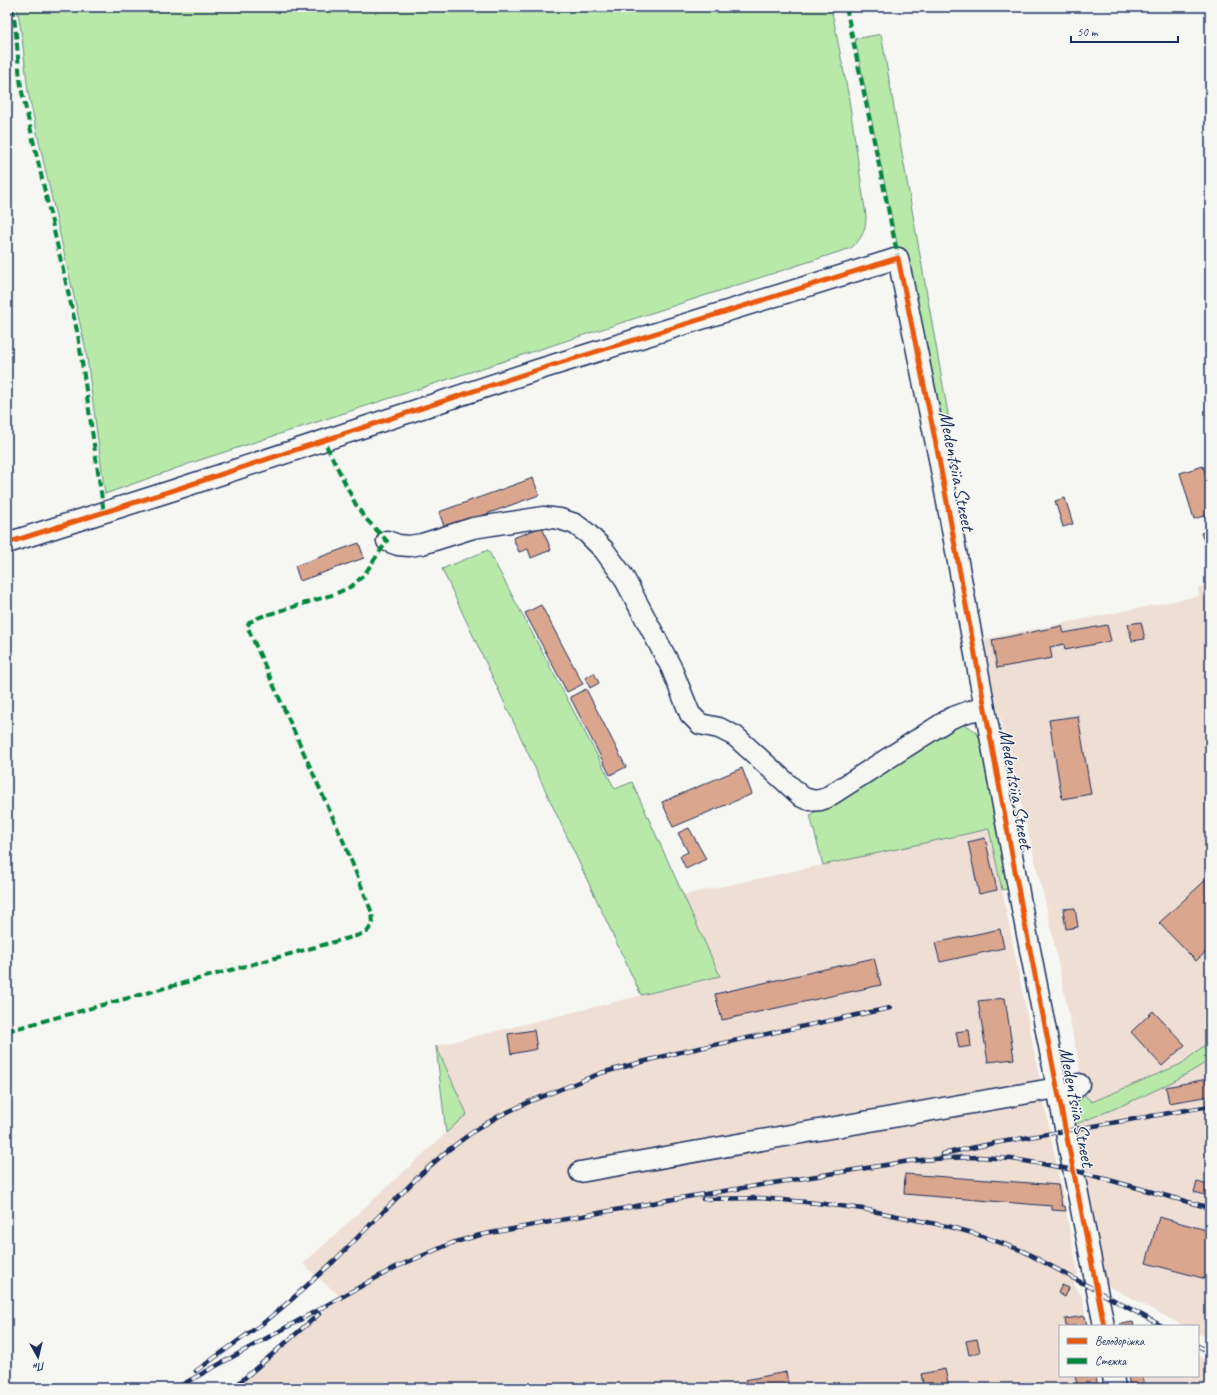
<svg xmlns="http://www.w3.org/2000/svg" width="1217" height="1395" font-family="Caveat,sans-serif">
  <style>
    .built { fill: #eeded4 }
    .green { fill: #b8e9a9; stroke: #6a8c84 }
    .building { fill: #daa68e; stroke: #1b2f5e }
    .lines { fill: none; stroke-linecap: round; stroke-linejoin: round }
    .minor-casing { stroke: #1b2f5e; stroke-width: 23 }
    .minor { stroke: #f6f6f2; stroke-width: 20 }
    .rail-casing { stroke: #1b2f5e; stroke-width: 4.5 }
    .rail { stroke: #f6f6f2; stroke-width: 3; stroke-dasharray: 9; stroke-linecap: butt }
    .quiet { stroke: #00873e; stroke-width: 4; stroke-dasharray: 8 4; stroke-linecap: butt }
    .cycleway-casing { stroke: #f6f6f2; stroke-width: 8 }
    .cycleway { stroke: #e8590c; stroke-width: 5 }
    .labels { text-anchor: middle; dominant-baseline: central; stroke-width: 3; stroke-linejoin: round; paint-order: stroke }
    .street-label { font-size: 20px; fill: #1b2f5e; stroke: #f6f6f2 }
  </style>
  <rect width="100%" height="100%" fill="#f6f6f2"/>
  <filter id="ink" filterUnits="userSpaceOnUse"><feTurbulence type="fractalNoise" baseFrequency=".025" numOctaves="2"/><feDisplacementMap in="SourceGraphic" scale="8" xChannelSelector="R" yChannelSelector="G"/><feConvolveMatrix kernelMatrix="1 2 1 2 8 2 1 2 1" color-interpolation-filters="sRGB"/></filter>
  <g filter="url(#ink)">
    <!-- built -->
    <path class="built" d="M1210 585V1041L1181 1064 1092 1102 1081 1092 1078 1075 1080 1069 1047 909 992 685 985 639 1199 596 1198 588Z
      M990 829 1078 1273 1074 1284 1082 1297 1087 1326H1060V1376H1096L1098 1388H236L333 1304 342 1298 303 1264 467 1114 436 1046 720 976 683 895Z
      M1210 1060V1340L1198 1333V1326H1184L1105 1284 1076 1124 1137 1099 1197 1068Z
      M1198 1356 1210 1362V1388H1130L1128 1376H1198Z"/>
    <!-- green -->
    <path class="green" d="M17 7H831L848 93 866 216C866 230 862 239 851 248L194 462 105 494 86 350 28 92 22 37Z
      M881 34 950 425 935 428 855 39Z
      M488 550 615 789 632 782 720 976 641 995 442 569Z
      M957 724C970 725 976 730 982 742L1009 886 1007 889 1002 890 989 829 823 865 810 815 949 727Z
      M1210 1041V1060C1168 1087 1122 1106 1076 1124L1072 1103 1081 1092 1092 1102 1181 1064Z
      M436 1046 467 1114 446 1133Z"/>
    <!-- building -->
    <path class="building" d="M1203 466 1210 489V514L1194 519 1180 473Z
      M533 478 539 495 445 529 439 512Z
      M1065 498 1073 524 1063 527 1055 501Z
      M542 527 551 550 531 558 528 549 519 552 513 538Z
      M1210 530V557L1201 533Z
      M359 543 364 558 300 581 295 566Z
      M541 605 583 684 567 692 525 613Z
      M1141 622 1145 639 1132 641 1128 624Z
      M1107 625 1111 641 1065 650 1064 644 1050 647 1052 658 997 668 992 640 1062 626 1064 633Z
      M594 673 599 683 590 688 585 678Z
      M586 689 626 767 610 775 570 697Z
      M1078 716 1091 794 1062 799 1049 720Z
      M742 768 752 794 673 827 662 802Z
      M689 828 706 859 686 869 680 856 688 852 678 833Z
      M985 838 997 890 979 894 968 842Z
      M1210 876V948L1196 961 1159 923Z
      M1075 908 1078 927 1066 929 1063 909Z
      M1000 929 1004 948 940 962 935 943Z
      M874 958 881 985 722 1020 715 994Z
      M1005 998 1014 1059 988 1062 978 1001Z
      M1153 1011 1185 1045 1162 1066 1131 1032Z
      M534 1030 537 1049 511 1054 508 1034Z
      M969 1030 971 1046 959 1048 956 1032Z
      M1207 1079 1210 1096 1169 1103 1166 1087Z
      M905 1174 1058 1185 1062 1206H1065L1066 1211 1052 1210V1206L904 1194Z
      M1197 1182 1208 1185 1205 1195 1194 1192Z
      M1159 1217 1210 1231V1280L1146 1263Z
      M1062 1285 1069 1288 1065 1297 1058 1293Z
      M1085 1316 1087 1326H1066L1065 1319Z
      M1133 1322 1134 1326H1121L1120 1324Z
      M977 1339 980 1352 969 1355 966 1341Z
      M945 1369 949 1388H924L921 1374Z
      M786 1372 789 1388H747L745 1380Z
      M1075 1376H1096L1098 1388H1078Z
      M1128 1376H1142L1145 1388H1130Z"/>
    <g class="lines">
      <defs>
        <path id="minor" d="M387 541 398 545 409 546 422 544 473 528 543 517 560 519 575 524 587 533 604 550 623 576 671 667 690 714 700 724 719 728 735 736 802 797C811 801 817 802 826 798L951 718 970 711 985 709
          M7 543 174 490 537 370 898 258 939 459 1022 909 1104 1326
          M1060 1104 1079 1084
          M580 1172 1057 1088
          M1113 1376 1115 1388"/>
      </defs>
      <!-- minor casing -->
      <use href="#minor" class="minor-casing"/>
      <!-- minor -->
      <use href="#minor" class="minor"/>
      <defs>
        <path id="rail" d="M942 1154 995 1143 1210 1106
          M703 1199 760 1198 817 1203 863 1209 951 1227 976 1234 1023 1251 1162 1326
          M1198 1346 1210 1352
          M196 1371 266 1321 291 1300 334 1261 421 1174 447 1151 474 1131 499 1116 531 1101 601 1073 676 1053 890 1008
          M176 1388 396 1267 452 1243 480 1235 674 1199 910 1161 947 1158 979 1157 1012 1159 1043 1164 1073 1170 1210 1208
          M233 1388 319 1314"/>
      </defs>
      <!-- rail casing -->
      <use href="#rail" class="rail-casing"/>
      <!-- rail -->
      <use href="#rail" class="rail"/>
      <!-- quiet -->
      <path class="quiet" d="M12 7C18 35 17 64 22 92L78 335 104 513
        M846 7 884 189 898 258
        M7 1031 356 936 367 932 373 923 372 913 345 845 247 626 250 622 260 617 335 594 352 586 364 575 387 541 365 518 356 505 324 441"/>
      <defs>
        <path id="cycleway" d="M7 543 174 490 537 370 898 258 939 459 1022 909 1104 1326"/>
      </defs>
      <!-- cycleway casing -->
      <use href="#cycleway" class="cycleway-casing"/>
      <!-- cycleway -->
      <use href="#cycleway" class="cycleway"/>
    </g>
  </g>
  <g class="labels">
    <!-- street labels -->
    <g class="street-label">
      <text transform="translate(957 471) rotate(79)">Medentsiia Street</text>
      <text transform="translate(1016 789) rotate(80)">Medentsiia Street</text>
      <text transform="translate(1077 1107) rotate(79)">Medentsiia Street</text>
    </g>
  </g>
  <!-- margin -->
  <rect width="1217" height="1395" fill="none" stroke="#f6f6f2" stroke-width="24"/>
  <rect x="12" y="12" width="1193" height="1371" fill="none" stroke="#1b2f5e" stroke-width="1.5" filter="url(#ink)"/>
  <!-- legend -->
  <rect x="1059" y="1325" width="140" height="52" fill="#f6f6f2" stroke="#9ea6b7"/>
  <rect x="1067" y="1338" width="20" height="6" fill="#e8590c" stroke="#9ea6b7"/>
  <text x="1095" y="1345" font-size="12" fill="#1b2f5e">Велодоріжка</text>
  <rect x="1067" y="1358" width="20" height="6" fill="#00873e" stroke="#9ea6b7"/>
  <text x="1095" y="1365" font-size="12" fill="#1b2f5e">Стежка</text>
  <!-- north arrow -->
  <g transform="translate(38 1357) rotate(172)" stroke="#f6f6f2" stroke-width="3" paint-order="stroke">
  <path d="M0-3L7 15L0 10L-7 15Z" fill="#1b2f5e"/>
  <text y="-6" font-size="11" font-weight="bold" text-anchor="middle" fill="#1b2f5e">Пн</text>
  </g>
  <!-- scale -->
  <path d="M1071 36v6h107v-6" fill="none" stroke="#1b2f5e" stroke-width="2"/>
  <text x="1077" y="36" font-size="12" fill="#1b2f5e" stroke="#f6f6f2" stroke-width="3" paint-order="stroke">50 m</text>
</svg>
